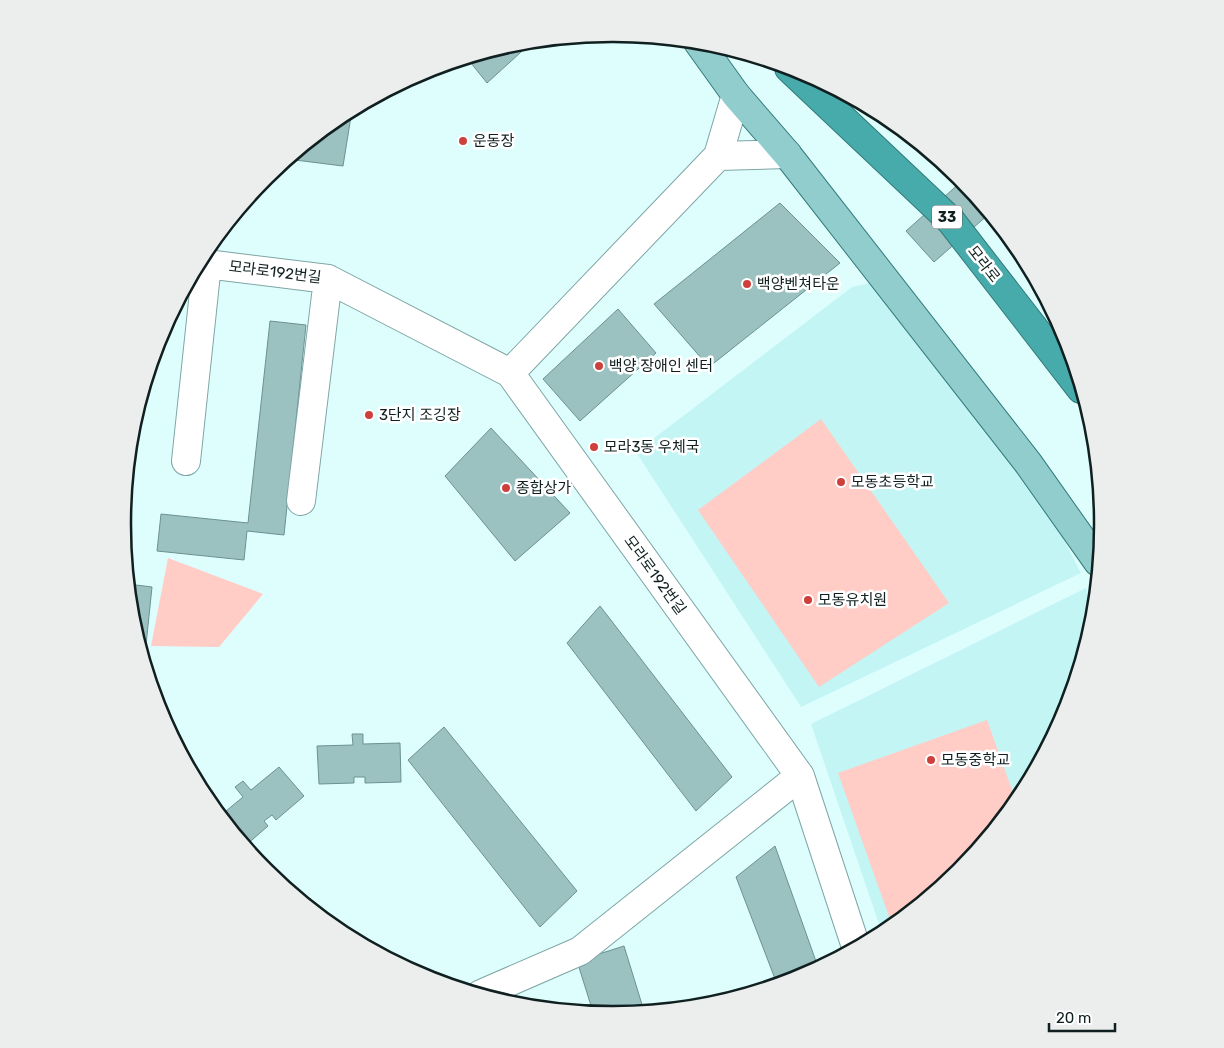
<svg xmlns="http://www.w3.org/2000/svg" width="1224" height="1048" font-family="Rubik,'Noto Sans KR',sans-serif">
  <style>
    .built { fill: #c3f5f5 }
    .green { fill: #ffccc6 }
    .building { fill: #9bc1c1; stroke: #6c9191 }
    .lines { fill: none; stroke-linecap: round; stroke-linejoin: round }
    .minor-casing { stroke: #7fa5a5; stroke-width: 30 }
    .major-casing { stroke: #347a7a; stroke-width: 30 }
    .highway-casing { stroke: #347a7a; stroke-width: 30 }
    .minor { stroke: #fff; stroke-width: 28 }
    .major { stroke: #91cdcd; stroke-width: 28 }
    .highway { stroke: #48abab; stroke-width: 28 }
    .poi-dot { fill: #ce403b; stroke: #fff; stroke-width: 2 }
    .labels { text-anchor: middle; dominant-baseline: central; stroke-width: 5; stroke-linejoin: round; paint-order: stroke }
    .shield { fill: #fff; stroke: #586262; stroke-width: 1 }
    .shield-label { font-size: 14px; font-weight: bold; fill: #101f1f }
    .poi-label { font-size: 15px; fill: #101f1f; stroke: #fff; text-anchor: start }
    .street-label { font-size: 15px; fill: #101f1f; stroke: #fff }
    .rim { fill: none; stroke: #101f1f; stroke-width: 2.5 }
  </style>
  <rect width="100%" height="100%" fill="#defefe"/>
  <!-- built -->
  <path class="built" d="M874 282 1049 511 1081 573 801 707 636 452 852 287Z
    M1086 588 1094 606 1093 620 1065 712 1019 797 958 871 882 933 811 724Z"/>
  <!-- green -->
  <path class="green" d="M821 419 949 603 819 687 698 510Z
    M168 558 263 594 219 647 151 646Z
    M987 720 1016 801 958 871 892 925 838 773Z"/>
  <!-- building -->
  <path class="building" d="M530 42 531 43 487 83 467 58 517 43Z
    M352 110 343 166 287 159 340 116Z
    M962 181 989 214 934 262 906 231Z
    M780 203 840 263 709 367 654 304Z
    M618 309 656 353 580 421 543 379Z
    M270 321 306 325 284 535 247 531 244 560 157 551 161 514 248 523Z
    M491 428 570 513 515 561 445 476Z
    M128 584 152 587 144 664 131 619Z
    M600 606 732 777 696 811 567 643Z
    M444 727 577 891 540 927 408 760Z
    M352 734H363V744L400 743 401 782 365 783V777H354V783L319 784 317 746 353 745Z
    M279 767 304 796 276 820 272 815 264 821 268 826 245 846 220 816 243 797 235 787 243 781 251 790Z
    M775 846 818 967 799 977 777 984 736 877Z
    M624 946 644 1011 612 1014 593 1012 577 961Z"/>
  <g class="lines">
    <defs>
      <path id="minor" d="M718 156 787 154
        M198 263 328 279 510 373 800 776 580 951 481 994
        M510 373 718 156 736 95
        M186 461 207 264
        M301 501 328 279
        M800 776 856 947"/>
      <path id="major" d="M698 42 736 95 787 154 1028 463 1098 562"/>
      <path id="highway" d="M789 68 951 221 1081 389"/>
    </defs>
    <!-- minor casing -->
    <use href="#minor" class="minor-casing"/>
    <!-- major casing -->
    <use href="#major" class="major-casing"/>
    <!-- highway casing -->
    <use href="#highway" class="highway-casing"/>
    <!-- minor -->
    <use href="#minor" class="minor"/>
    <!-- major -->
    <use href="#major" class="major"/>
    <!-- highway -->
    <use href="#highway" class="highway"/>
  </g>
  <!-- markers -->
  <g class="poi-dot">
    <circle cx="463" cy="141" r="5"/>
    <circle cx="747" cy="284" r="5"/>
    <circle cx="599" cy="366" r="5"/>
    <circle cx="369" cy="415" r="5"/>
    <circle cx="594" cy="447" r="5"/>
    <circle cx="841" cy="482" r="5"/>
    <circle cx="506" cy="488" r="5"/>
    <circle cx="808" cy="600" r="5"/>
    <circle cx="931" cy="760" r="5"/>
  </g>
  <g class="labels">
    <!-- shield labels -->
    <rect class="shield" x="932" y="205.5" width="30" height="23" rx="4"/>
    <g class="shield-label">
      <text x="947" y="217">33</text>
    </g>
    <!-- poi labels -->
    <g class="poi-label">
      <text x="473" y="141">운동장</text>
      <text x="757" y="284">백양벤쳐타운</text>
      <text x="609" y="366">백양 장애인 센터</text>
      <text x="379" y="415">3단지 조깅장</text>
      <text x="604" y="447">모라3동 우체국</text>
      <text x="851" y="482">모동초등학교</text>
      <text x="516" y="488">종합상가</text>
      <text x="818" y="600">모동유치원</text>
      <text x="941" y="760">모동중학교</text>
    </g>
    <!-- street labels -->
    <g class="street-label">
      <text transform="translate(984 264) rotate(52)">모라로</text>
      <text transform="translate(275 272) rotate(7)">모라로192번길</text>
      <text transform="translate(655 575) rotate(54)">모라로192번길</text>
    </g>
  </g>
  <!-- crop -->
  <path d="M0 0H1224V1048H0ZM612 42H613A481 481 0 0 1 1094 523V525A481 481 0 0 1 613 1006H612A481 481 0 0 1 131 525V523A481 481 0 0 1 612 42Z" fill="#eceded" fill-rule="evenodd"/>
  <path class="rim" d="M612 42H613A481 481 0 0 1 1094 523V525A481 481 0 0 1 613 1006H612A481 481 0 0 1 131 525V523A481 481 0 0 1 612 42Z"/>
  <!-- scale -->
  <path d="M1049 1023v8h66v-8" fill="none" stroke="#101f1f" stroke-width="2.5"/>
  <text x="1056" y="1023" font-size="15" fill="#101f1f" stroke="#ffffff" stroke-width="4" paint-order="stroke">20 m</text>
</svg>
